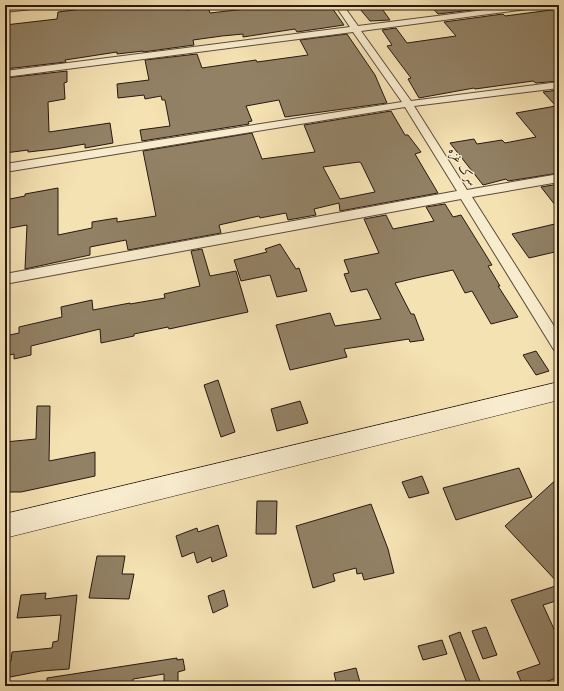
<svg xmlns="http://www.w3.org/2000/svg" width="564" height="691" font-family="'Old Standard TT',Amiri,serif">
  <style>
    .building { fill: #928165; stroke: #271811; fill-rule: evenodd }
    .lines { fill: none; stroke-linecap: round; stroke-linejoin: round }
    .street-casing { stroke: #5a4a3a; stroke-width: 2 }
    .secondary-casing { stroke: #271811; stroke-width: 1 }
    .street { fill: #f8ecce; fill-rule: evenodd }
    .secondary { fill: #f8ecce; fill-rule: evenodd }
    .labels { text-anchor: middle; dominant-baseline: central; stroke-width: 3; stroke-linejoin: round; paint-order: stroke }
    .far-street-label { font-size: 12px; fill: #271811; stroke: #f8ecce }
  </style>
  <rect width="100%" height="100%" fill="#f5e2b3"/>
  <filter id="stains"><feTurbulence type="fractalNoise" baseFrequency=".005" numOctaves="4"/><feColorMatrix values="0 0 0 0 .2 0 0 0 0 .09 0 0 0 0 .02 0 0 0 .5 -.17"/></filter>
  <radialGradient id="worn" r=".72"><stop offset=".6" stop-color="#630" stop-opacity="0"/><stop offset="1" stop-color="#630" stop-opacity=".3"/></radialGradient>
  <!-- building -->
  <path class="building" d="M115 5H156L157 9 185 6 186 10 208 7 210 13 245 9 243 5H330L344 25 297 32 295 29 243 37V34L222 36 193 40 194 45 143 52V51L117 54V52L65 60 66 62 5 69V25L57 19 58 12Z
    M430 5H495L497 7 438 14Z
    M380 6 390 20 370 21 360 9Z
    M559 9V81L536 83 533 81 475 89 474 88 419 98 408 79 411 78 387 46 392 45 382 30 396 28 407 43 456 36 444 22 503 14 505 16Z
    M347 34 375 75 387 103 285 117 279 100 246 106 252 121 248 122 249 124 142 141 140 130 170 126 165 100H162L161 96 145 99 144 95 118 98 117 84 149 80 145 60 197 54 202 68 256 60 257 62 308 55 300 40Z
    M67 71V82L64 83 65 99 48 102 49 132 110 123 113 143 85 148V144L55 149 28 152V150L5 153V78Z
    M559 90V173L508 181 506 179 483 185 450 143 474 139 477 144 502 140 505 143 536 137 516 113 556 106 543 92Z
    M391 111 405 135H408L421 152 415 154 438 193 340 211 339 203 314 209 316 215 288 220 286 213 260 218 259 216 219 225 221 233 128 250 126 240 90 247V255L25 269 27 225 5 229V200L25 196V194L58 188V235L92 228V222L117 218V222L156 216 143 151 252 133 262 159 315 152 304 125ZM359 162 361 163 375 192 340 199 323 167Z
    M559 184V210L541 187Z
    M445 204 453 217 461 215 492 265 488 266 500 286H498L518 317 491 324 472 291 465 293 453 270 416 278 395 283 411 314H414L424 340 410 342 409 339 344 349 347 357 290 370 276 325 330 313 335 326 381 319 367 289 351 292 344 274 349 273 344 260 379 253 364 219 386 215 393 229 434 221 426 207Z
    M559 223V251L529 258 512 234Z
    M280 244 296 269 299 268 307 291 277 297 270 275 241 281 234 260 267 252 265 249Z
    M202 249 210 276 236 271 248 312 169 329 168 327 134 334V336L101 343 100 329 31 346V355L14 359V354L5 356V336L19 333V327L62 317 61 307 92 300 93 310 130 303V304L165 298 164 294 200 286 191 251Z
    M536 351 549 371 536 375 523 355Z
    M218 380 235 432 221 437 204 385Z
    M300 401 308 423 277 431 271 409Z
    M37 406H50L49 461 95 452V476L21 492H5V442L36 439Z
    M519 468 532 497 456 520 443 488Z
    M422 476 429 493 409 498 402 482Z
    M559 477V584L505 526Z
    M257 501H277L276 534H256Z
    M371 504 388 549 394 573 364 580 362 573 357 574 356 568 333 574 335 581 313 588 296 526Z
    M218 525 227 556 212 562 211 557 197 563 194 552 182 557 176 536 197 528 198 532Z
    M97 556H125L122 574H134L129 599 89 598Z
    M559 585V600L543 605 559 640V677L534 686H523L517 672 540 664 511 600Z
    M224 590 228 606 213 613 208 596Z
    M46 593 45 599 77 595 69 669 41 671 5 678V661H11L12 652 52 648 53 642 58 641 61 615 17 618 21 595Z
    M486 627 497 655 483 659 472 631Z
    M460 632 482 686H468L449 636Z
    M442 640 447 654 423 660 418 646Z
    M177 658V660L183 659 185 670 178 672V686H164V674L133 679V684L115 686H47V678Z
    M356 668 361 686H337L334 673Z"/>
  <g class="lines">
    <defs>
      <path id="street" d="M28 5H53L49 7 5 12V8Z
        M335 5H343L358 26 523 5H546L542 7 361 31 411 101 559 82V88L414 106 467 190 559 174V182L472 197 559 334V352L554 350 461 199 5 284V274L457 191 405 107 5 172V164L402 102 353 32 5 77V71L350 27Z"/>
      <path id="secondary" d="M559 382V400L5 538V514Z"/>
    </defs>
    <!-- street casing -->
    <use href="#street" class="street-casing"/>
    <!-- secondary casing -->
    <use href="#secondary" class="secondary-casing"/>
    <!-- street -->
    <use href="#street" class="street"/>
    <!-- secondary -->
    <use href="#secondary" class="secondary"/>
  </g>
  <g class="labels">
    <!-- far-street labels -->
    <g class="far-street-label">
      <text transform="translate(462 167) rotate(58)">سرک غزه</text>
    </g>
  </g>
  <!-- margin -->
  <rect width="564" height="691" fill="none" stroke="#f5e2b3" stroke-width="20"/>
  <rect x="6" y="6" width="552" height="679" fill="none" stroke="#271811" stroke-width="2"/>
  <rect x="10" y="10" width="544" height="671" fill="none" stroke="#271811"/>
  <rect width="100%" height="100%" filter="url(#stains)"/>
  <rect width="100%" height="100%" fill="url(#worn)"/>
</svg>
